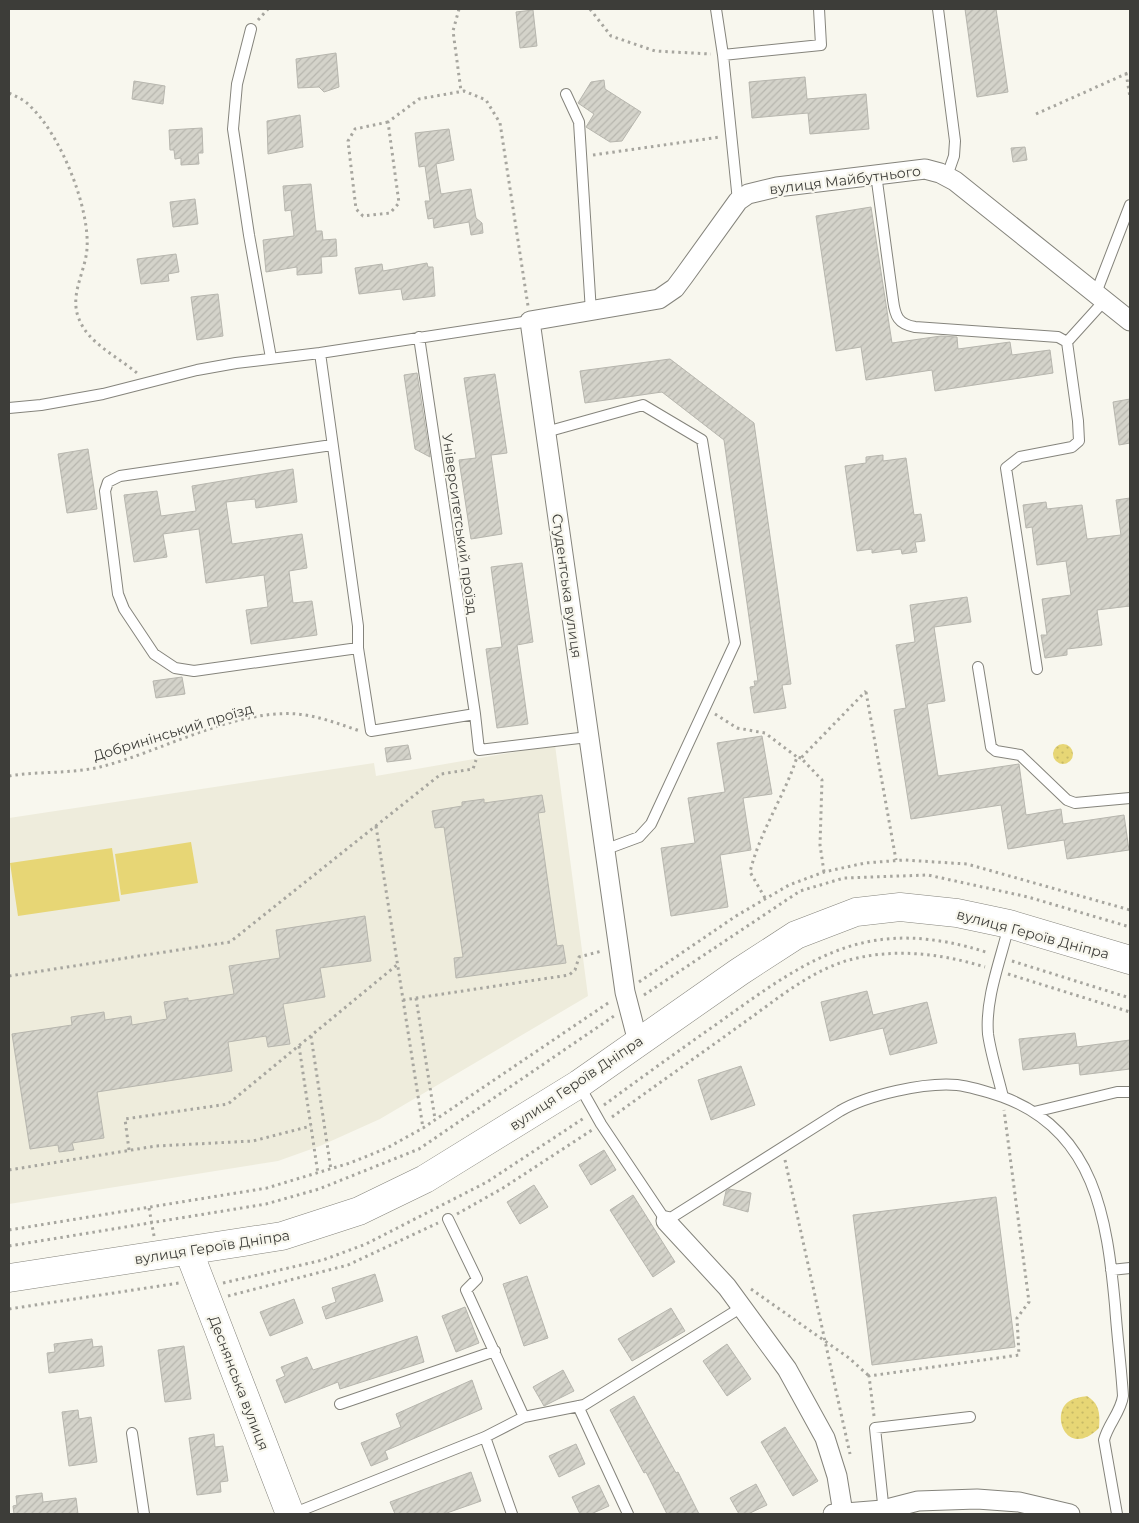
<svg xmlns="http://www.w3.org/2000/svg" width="1139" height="1523" font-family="Montserrat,sans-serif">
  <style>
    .built { fill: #eeecdc }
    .green { fill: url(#green-dots) }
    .pitch { fill: #e7d675 }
    .building { fill: url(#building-hatch); stroke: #b7b6ae }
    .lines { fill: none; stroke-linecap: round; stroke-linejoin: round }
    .lane-casing { stroke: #85847c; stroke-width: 12 }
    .street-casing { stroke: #85847c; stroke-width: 21 }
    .secondary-casing { stroke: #85847c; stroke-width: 29 }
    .path { stroke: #a7a69f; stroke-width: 3; stroke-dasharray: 2.5 4; stroke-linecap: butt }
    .lane { stroke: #fff; stroke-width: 10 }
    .street { stroke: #fff; stroke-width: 19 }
    .secondary { stroke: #fff; stroke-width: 28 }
    .labels { text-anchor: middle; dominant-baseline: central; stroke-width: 4.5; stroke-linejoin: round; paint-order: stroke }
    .street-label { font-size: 14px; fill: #3d3d39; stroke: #f8f7ee }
  </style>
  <defs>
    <pattern id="green-dots" width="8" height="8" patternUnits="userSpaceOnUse" patternTransform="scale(1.25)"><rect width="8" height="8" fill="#e7d675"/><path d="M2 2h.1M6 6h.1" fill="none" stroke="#c7b966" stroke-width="1.8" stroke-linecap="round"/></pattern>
    <pattern id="building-hatch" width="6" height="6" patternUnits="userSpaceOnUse" patternTransform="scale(1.25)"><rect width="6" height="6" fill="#d4d3ca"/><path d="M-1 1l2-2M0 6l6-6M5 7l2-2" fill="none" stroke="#b7b6ae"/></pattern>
  </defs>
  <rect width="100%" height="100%" fill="#f8f7ee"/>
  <!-- built -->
  <path class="built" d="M555 745 588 996 380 1119 320 1146 278 1161 9 1204V818L374 763 376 776Z"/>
  <!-- green -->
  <path class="green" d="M1053 754a10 10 0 1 1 20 0a10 10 0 1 1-20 0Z
    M1087 1396C1100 1404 1100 1414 1099 1428 1068 1459 1050 1416 1068 1402 1073 1398 1081 1397 1087 1396Z"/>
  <!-- pitch -->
  <path class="pitch" d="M191 842 198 883 121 895 115 854Z
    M112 848 120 901 18 916 10 863Z"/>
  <!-- building -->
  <path class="building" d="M965 9H996L1008 92 977 97Z
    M533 10 537 46 520 48 516 12Z
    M336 53 339 87 324 92 319 87 298 88 296 59Z
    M805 77 807 99 866 94 869 129 810 134 808 113 752 118 749 82Z
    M604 80 605 89 641 112 622 141 610 142 586 127 594 114 578 103 591 82Z
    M134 81 165 86 163 104 132 99Z
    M300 115 303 147 268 154 267 121Z
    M202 128 203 153H198L199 164 181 165V158L175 159 174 150H170L169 130Z
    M449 129 454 160 436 164 441 194 471 189 476 218 482 223 483 233 471 235 469 222 434 228 433 218 428 219 425 201H430L425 166 419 167 415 133Z
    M1025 147 1027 160 1013 162 1011 148Z
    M311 184 316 231H322L323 240 336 239 337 256 321 257 322 273 297 275V267L266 272 263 240 294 236 291 210 285 211 283 186Z
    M195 199 198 224 173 227 170 202Z
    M871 207 892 343 941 336 957 337 958 349 1010 342 1012 355 1050 350 1053 373 935 391 932 370 866 380 861 347 836 351 816 216Z
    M176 254 179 272 168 274 169 281 141 284 137 259Z
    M427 263 428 267H433L435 296 403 300 401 289 359 294 355 268 382 264 383 271Z
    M218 294 223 336 197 340 191 297Z
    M670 359 754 423 791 684 782 685 786 708 754 713 750 687 755 686 754 681H758L724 440 662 392 585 403 580 371Z
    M417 373 430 457 415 449 404 375Z
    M495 374 507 453 491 455 502 534 471 539 459 460 476 458 464 378Z
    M1130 399V443L1119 445 1113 402Z
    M88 449 97 509 67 513 58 454Z
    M883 455V461L906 458 914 515 921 514 925 541 915 542 917 552 902 554 901 549 872 553V549L857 551 845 466 866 463V457Z
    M293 469 297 502 256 508 255 499 226 502 232 544 302 534 307 568 289 571 293 603 312 601 317 635 251 644 246 610 268 607 264 575 206 583 199 529 163 534 167 557 134 562 124 495 157 491 161 516 196 511 192 486Z
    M1130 498V606L1097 610 1102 645 1067 649V655L1045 658 1041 635H1047L1042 599 1071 595 1066 561 1037 565 1032 527 1026 528 1023 505 1046 502 1047 509 1082 505 1087 539 1121 535 1116 500Z
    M522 563 533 642 517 645 528 724 497 728 486 649 502 647 491 567Z
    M967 597 971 622 934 627 945 701 927 704 938 776 1019 764 1026 815 1061 809 1063 824 1124 815 1129 850 1067 859 1064 840 1008 849 1001 805 911 819 894 710 906 708 896 645 915 642 910 605Z
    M182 677 185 694 156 698 153 681Z
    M762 736 772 794 743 798 751 850 720 855 728 907 671 916 661 848 695 843 688 798 725 792 717 743Z
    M408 745 411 759 387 762 385 748Z
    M542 795 545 812 538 813 557 946 563 945 566 963 456 978 454 958 463 957 444 827 435 828 432 811 462 806V802L484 799V803Z
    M365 916 371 961 320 968 325 997 283 1004 290 1044 268 1047 266 1036 228 1042 232 1071 97 1092 104 1138 72 1143 74 1150 59 1152 58 1145 30 1149 12 1034 72 1025 71 1017 104 1012 105 1020 131 1016 132 1025 167 1019 164 1002 188 998V1001L234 994 229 966 280 958 276 930Z
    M867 991 873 1015 927 1002 937 1043 890 1055 883 1028 830 1041 821 1002Z
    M1075 1033 1077 1047 1130 1040V1069L1080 1075 1079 1063 1023 1070 1019 1039Z
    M741 1066 755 1105 711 1120 698 1080Z
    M604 1150 616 1170 591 1185 579 1165Z
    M534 1185 548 1207 520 1224 507 1202Z
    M729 1189 751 1193 748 1212 723 1205 726 1191Z
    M633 1195 675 1262 653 1277 610 1210Z
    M996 1197 1015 1347 872 1365 853 1215Z
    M375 1274 383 1301 326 1319 322 1307 336 1302 332 1288Z
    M527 1276 548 1338 524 1346 503 1284Z
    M294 1299 303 1323 270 1336 260 1312Z
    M465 1307 479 1343 456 1352 442 1316Z
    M671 1308 685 1331 632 1361 618 1339Z
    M417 1336 424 1362 340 1389 338 1382 285 1403 276 1380 285 1376 281 1367 307 1357 313 1370Z
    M92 1339 93 1347 102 1346 104 1366 49 1373 47 1353 55 1352 54 1344Z
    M727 1344 751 1379 727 1396 703 1361Z
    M184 1346 191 1399 165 1402 158 1350Z
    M563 1370 574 1391 544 1406 533 1387Z
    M472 1380 482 1409 385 1451 388 1459 371 1466 361 1443 401 1427 396 1414Z
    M634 1396 676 1473 678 1472 699 1514H667L646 1472 644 1473 610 1410Z
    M78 1410 79 1419 91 1417 97 1462 69 1466 62 1412Z
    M785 1427 818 1481 793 1496 761 1442Z
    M214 1434 215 1447 223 1446 228 1481 220 1482 221 1492 197 1495 189 1438Z
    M576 1444 585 1464 559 1477 549 1456Z
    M471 1472 481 1501 444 1514H395L390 1502Z
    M756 1484 767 1505 748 1514H739L730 1498Z
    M599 1485 609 1506 591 1514H580L572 1497Z
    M42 1493 43 1502 76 1498 78 1514H14L13 1506 17 1505 16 1496Z"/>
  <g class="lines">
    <defs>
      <path id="lane" d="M716 9 723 55 738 201
        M938 9 955 141 954 156 947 176
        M251 29 237 84 233 129 249 235 271 358
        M723 55 821 45 819 9
        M566 94 579 122 591 312
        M876 174 893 300C895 316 898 324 915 327L1058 337 1067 342 1105 300
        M1096 293 1130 205
        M530 321 320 353 358 626V648L371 731 475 714 479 750 588 737
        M419 337 475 714
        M9 408 41 405 103 394 197 370 236 363 320 353
        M546 432 643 405 702 440 735 643 651 824 639 837 604 850
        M332 445 120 476 108 482 105 491 118 594 124 609 154 654 175 668 194 671 358 648
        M978 667 991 747 996 751 1020 755 1067 800 1075 803 1130 798
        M1037 669 1006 468 1020 457 1072 447 1079 441 1078 421 1067 342
        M1009 925C1001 959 985 998 988 1034 991 1055 998 1076 1003 1097 1095 1131 1107 1219 1115 1305 1117 1335 1121 1365 1123 1396 1121 1412 1108 1424 1104 1440L1117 1514
        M579 1085 601 1124 666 1221 840 1111C867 1095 925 1082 957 1085 973 1087 988 1092 1003 1097
        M1034 1112 1117 1092H1130
        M448 1219 477 1279 466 1290 524 1417
        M1111 1270 1130 1268
        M340 1404 495 1351
        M578 1406 628 1514
        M132 1433 144 1514
        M485 1437 512 1514
        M884 1513 875 1428 970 1417
        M292 1514 485 1437 524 1417 584 1405 742 1307"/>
      <path id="street" d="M638 1042 625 992 530 321 659 299 675 288 684 276 738 201 748 194 777 187 925 169 940 173 955 181 1130 321
        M666 1221 727 1287 787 1369 825 1438 837 1476 843 1513
        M833 1514 883 1510 918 1501 977 1499 1019 1502 1070 1514"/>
      <path id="secondary" d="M189 1252 290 1514
        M9 1278 282 1236 359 1211 425 1179 579 1084 739 972 796 935 856 912 900 907 957 913 1009 924 1130 960"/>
    </defs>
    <!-- lane casing -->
    <use href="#lane" class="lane-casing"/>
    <!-- street casing -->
    <use href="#street" class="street-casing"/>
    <!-- secondary casing -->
    <use href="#secondary" class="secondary-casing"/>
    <!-- path -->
    <path class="path" d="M459 9 453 31 461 91
      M590 9 611 36 655 51 711 54
      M258 20 268 9
      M1126 73 1130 97
      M9 93C17 97 25 100 31 107 61 136 90 208 87 249 85 273 69 295 79 319 88 343 118 357 137 373
      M1036 114 1130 72
      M388 122 355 129 348 141 356 209 363 216 390 213 399 203 388 122 419 99 464 91 486 100 500 123 528 306
      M593 155 720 137
      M866 692 896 860
      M715 714 737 728 765 733 797 757
      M9 776C39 771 70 774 100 767 161 752 234 709 297 714 319 716 339 724 360 731
      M376 826 423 1128
      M824 872 820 845 822 780 801 758 866 691
      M765 898 750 872C760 831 784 797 797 757L801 758
      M1012 961 1130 998
      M1008 974 1130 1012
      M9 976 230 942 441 774 473 769 476 760
      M639 982 736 916 789 885 824 872 865 863 904 860 967 864 1130 910
      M644 995 800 891 844 878 928 875 1028 897 1130 927
      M416 998 435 1119
      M403 1000 569 975 575 970 579 957 602 951
      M311 1036 331 1170
      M299 1046 318 1174
      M604 1105C642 1077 681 1049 721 1021 814 954 871 915 989 953
      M612 1117C655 1086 699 1055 742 1024 776 1000 812 969 853 959 897 948 943 954 985 967
      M129 1150 125 1119 228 1104 398 964
      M785 1160 850 1454
      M9 1170 156 1146 253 1141 311 1126
      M149 1208 154 1236
      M457 1214 503 1188 592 1130
      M9 1230 267 1188 350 1163 387 1148 423 1128 611 1001
      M9 1246 266 1204 319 1189 419 1149 614 1016
      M223 1283 323 1260 366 1244 487 1182 584 1118
      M751 1289 849 1358 869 1376
      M228 1296 348 1265 438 1223
      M9 1309 179 1283
      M874 1416 869 1376 1019 1355 1017 1318 1029 1302 1004 1110"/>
    <!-- lane -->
    <use href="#lane" class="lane"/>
    <!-- street -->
    <use href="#street" class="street"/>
    <!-- secondary -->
    <use href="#secondary" class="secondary"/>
  </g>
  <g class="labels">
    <!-- street labels -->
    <g class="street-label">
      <text transform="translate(845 180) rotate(-7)">вулиця Майбутнього</text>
      <text transform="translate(460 524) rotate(82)">Університетський проїзд</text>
      <text transform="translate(567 586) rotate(82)">Студентська вулиця</text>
      <text transform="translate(173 732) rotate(-17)">Добринінський проїзд</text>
      <text transform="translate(1033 934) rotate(15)">вулиця Героїв Дніпра</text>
      <text transform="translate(576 1083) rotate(-34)">вулиця Героїв Дніпра</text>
      <text transform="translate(212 1247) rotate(-9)">вулиця Героїв Дніпра</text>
      <text transform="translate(239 1383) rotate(69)">Деснянська вулиця</text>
    </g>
  </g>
  <!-- border -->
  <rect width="1139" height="1523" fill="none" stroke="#3d3d39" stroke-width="20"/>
</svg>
